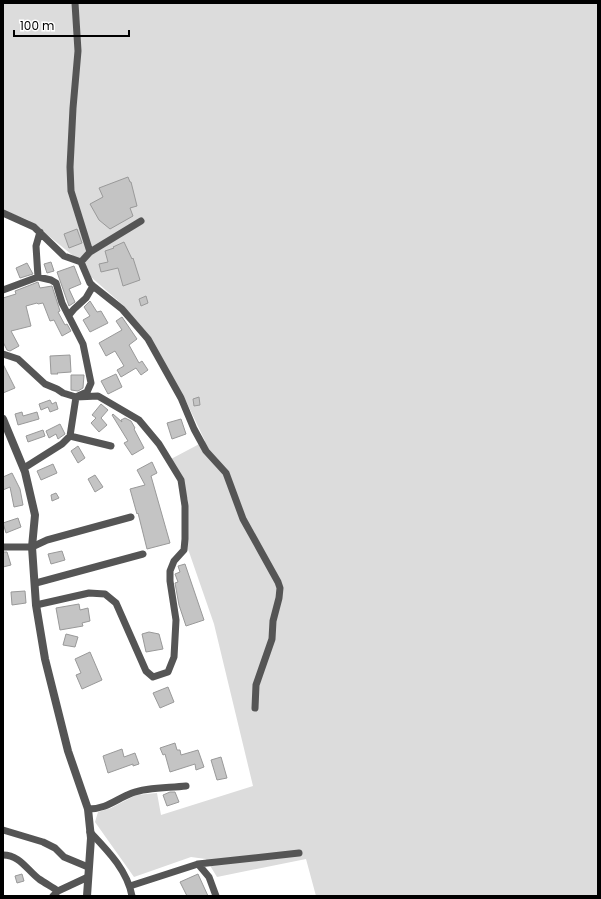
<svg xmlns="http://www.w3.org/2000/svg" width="601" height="899" font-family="Poppins,sans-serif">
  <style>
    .green { fill: #dcdcdc }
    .building { fill: #c4c4c4; stroke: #999 }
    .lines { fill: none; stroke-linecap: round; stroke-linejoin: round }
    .minor { stroke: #555; stroke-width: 7 }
    .tertiary { stroke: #555; stroke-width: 8 }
  </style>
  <rect width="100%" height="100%" fill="#fff"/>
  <!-- green -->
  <path class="green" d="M3 3H598V896H316L306 859 217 877 206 859 191 857 134 877 95 822 98 812 111 808 136 795 157 793 161 815 253 786 214 624 188 549V500L171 459 205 441 186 401 124 306 91 277 87 267 50 237 28 220 3 210Z"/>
  <!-- building -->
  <path class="building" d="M128 177 130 182H131L137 206 130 208 133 216 110 229 99 220 90 204 103 197 99 188Z
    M77 229 82 243 69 248 64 234Z
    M124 242 132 259 133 258 140 280 123 286 118 268 101 272 99 264 108 262 105 251 114 248 113 247Z
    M51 262 54 271 47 273 44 264Z
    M27 263 33 274 20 278 16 268Z
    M74 266 81 284 69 289 75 302 69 306 57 272Z
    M38 282 40 288 52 286 60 311 58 312 65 325 67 324 71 331 62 336 54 320 50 321 43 303 38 304 37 303 26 306 31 326 11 331 19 346 10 351 7 350 3 342V298L16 294 15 291Z
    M146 296 148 303 141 306 139 299Z
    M90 301 97 312 101 311 108 323 90 332 83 320 90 316 84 307Z
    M122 317 137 339 129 345 139 363 142 361 148 370 141 375 136 368 121 377 117 370 124 366 115 351 106 356 99 343 122 330 116 321Z
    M70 355 71 372 57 373 58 374H51L50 356Z
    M3 364 15 388 3 393Z
    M116 374 122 387 108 394 101 381Z
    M71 375H84L83 388 78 391 71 390Z
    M199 397 200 405 194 406 193 399Z
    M50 400 52 404 56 402 58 409 50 412 48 407 41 410 39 404Z
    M101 404 108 410 101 418 107 425 99 432 91 423 96 418 92 415Z
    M22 412 23 416 37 412 39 419 18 425 15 414Z
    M113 414 122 422 121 420 125 418 131 421 135 428 134 429 144 448 132 455 124 443 128 441 112 415Z
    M181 419 186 434 172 439 167 423Z
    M60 424 65 434 58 439 56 434 49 438 46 431Z
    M43 430 45 436 28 442 26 436Z
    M78 446 85 458 78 463 71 451Z
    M152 462 157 473 151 476 170 543 147 549 138 513 137 514 130 489 145 485 137 470Z
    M53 464 57 473 41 480 37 471Z
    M12 473 20 489 23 505 14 507 10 487 3 490V477Z
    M95 475 103 487 95 492 88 479Z
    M56 493 59 498 52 501 51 495Z
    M18 518 21 527 6 533 3 523Z
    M62 551 65 560 51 564 48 554Z
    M3 552H7L11 565 3 567Z
    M185 564 204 620 186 626 179 605 175 583 178 582 175 574 180 572 178 566Z
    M25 591 26 603 12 605 11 592Z
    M79 604 80 610 88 608 90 621 82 623 83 626 60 630 56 608Z
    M149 632 159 634 163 649 146 652 142 634Z
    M66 634 78 637 75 647 63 645Z
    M90 652 102 680 82 689 76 675 81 673 75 659Z
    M168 687 174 702 160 708 153 693Z
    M175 743 177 750H180L181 755 198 750 204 767 196 770 195 764 170 772 165 754 163 755 160 748Z
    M122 749 124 757 135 753 139 764 133 766V764L108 773 103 756Z
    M221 757 227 778 217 780 211 760Z
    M170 792H175L179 802 167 806 163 795Z
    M22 874 24 881 17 883 15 876Z
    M198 874 208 896H187L180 882Z"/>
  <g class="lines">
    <!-- minor -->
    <path class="minor" d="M75 3 78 51 73 108 70 167 71 191 90 252
      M3 213 34 227 64 256 81 262 90 283 93 286 86 298 74 309 69 315
      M81 262 90 252 141 221
      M38 277 36 246 40 232
      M93 286 122 309 148 339 181 398 194 429 206 451 226 473 243 519 278 582 280 588 279 598 273 621 272 639 256 685 255 708
      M3 290 38 277 51 280 56 283 62 303 83 344 91 383 87 392 76 397 70 436 62 444 24 468
      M3 354 18 359 45 384 57 389 63 393 76 397 98 396 139 420 159 444 181 480 185 506V539L184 550 174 561 170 571V581L176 620 174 657 168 672 153 677 146 671 116 603 105 594 89 593 36 605
      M70 436 111 446
      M3 547H32L47 540 131 517
      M36 583 143 554
      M88 809C107 809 116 799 132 793 148 787 169 788 186 786
      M3 830 43 842 55 848 64 857 88 867
      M90 832C108 851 127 870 132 896
      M3 855C20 855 27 870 39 879 45 883 52 887 58 891
      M198 864 299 853
      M130 886 198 864 209 877 216 896
      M53 896 58 891 88 877"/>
    <!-- tertiary -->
    <path class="tertiary" d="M3 419 25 472 35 515 32 547 36 605 45 659 68 751 88 809 91 838 87 896"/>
  </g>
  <!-- border -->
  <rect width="601" height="899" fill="none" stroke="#000000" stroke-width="8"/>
  <!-- scale -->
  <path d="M14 30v6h115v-6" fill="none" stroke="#000000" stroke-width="2"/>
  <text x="20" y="30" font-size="12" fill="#000000" stroke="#ffffff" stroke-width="3" paint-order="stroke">100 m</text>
</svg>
